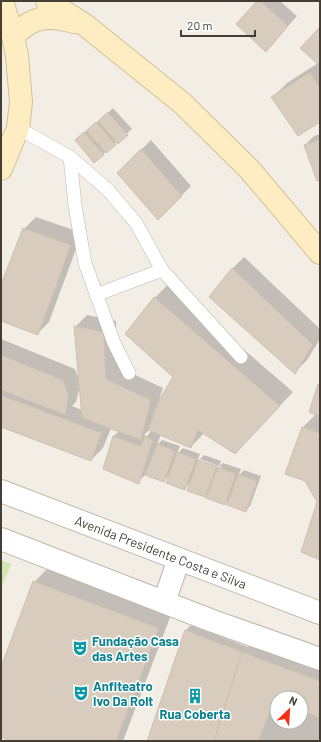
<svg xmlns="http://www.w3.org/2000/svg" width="321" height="742" font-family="Barlow,sans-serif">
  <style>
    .green { fill: #d0e7ae }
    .shadow { fill: #0003; fill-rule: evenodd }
    .building { fill: #d7ccbe; stroke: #cfc0ae; fill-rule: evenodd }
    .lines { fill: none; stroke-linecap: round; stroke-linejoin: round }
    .lane-casing { stroke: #c1b8ab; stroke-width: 14 }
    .street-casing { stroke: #c1b8ab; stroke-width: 24 }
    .secondary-casing { stroke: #d3c095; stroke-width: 24 }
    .lane { stroke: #fff; stroke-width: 13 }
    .street { stroke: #fff; stroke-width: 22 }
    .secondary { stroke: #feedc3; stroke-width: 22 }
    .labels { text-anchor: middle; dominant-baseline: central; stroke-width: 3; stroke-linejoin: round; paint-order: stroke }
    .street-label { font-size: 13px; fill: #453e35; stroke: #fff }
    .culture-label { font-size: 13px; font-weight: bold; fill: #0d838f; stroke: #fff; text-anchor: start }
  </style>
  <rect width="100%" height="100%" fill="#f3eee5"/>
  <!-- green -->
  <path class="green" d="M1 560 11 564 1 589Z"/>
  <!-- shadow -->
  <path class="shadow" d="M259 1H280L297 16 275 41Z
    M320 29V120L273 97 287 83 318 63Z
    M113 108 132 129 94 162 81 135 90 128 102 118V119Z
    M320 134V179L305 145 314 136Z
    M151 140 191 186 159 218 118 173Z
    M36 217 82 233 49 322 37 334 1 320V287L24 229Z
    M244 257 320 329V339L307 360 295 372 232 269Z
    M168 284 293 392 248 439 204 433 191 447 161 434 157 445 162 440 180 446 177 454 183 448 200 454 197 462 204 455 221 461 219 466 200 459V461L221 469 222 467 219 466 223 463 241 469 238 476 244 470 261 476 250 506 245 511 231 498 225 504 210 492 205 496 191 482 184 489 170 474 164 481 146 474 138 482 104 468 114 436 119 431 111 428 103 448 91 460 1 425V339L75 369 79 380 75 327 87 315 116 321 118 367 163 388 159 400 174 376 155 298ZM80 386 82 410 72 406 76 402ZM150 429 152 430 147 436 144 435Z
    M320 384V559L319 502 306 480 287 473 303 427 316 414 319 385Z
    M48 568 171 615 123 741H13L1 736V670L34 582Z
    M191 625 248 647 256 639 320 663V741H148L186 630ZM277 698H301V722H277Z"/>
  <!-- building -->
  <path class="building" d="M257 1H261L288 26 266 52 236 24Z
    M320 27V66L300 48Z
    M310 72 320 88V122L298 136 271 97Z
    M108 112 128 135 118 144 98 121Z
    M96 122 116 145 106 153 86 131Z
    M84 132 104 155 94 163 75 140Z
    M320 139V180L317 181 304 145Z
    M141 149 182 196 158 220 117 173Z
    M23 228 71 245 38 335 1 321V284Z
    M232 268 313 345 295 374 209 297Z
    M154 297 280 406 235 454 198 430 191 448 148 430 158 402 173 377 125 334Z
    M74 326 104 332 106 379 151 400 141 440 82 418Z
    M1 355 63 380 69 396 65 415 1 390Z
    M318 384 320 385V417L309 412Z
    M1 395 102 433 91 461 1 427Z
    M302 427 320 433V560L301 552 317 502 305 481 285 474Z
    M113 436 141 446 145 436 153 440 139 484 103 469Z
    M157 444 175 451 164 482 145 475Z
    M177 452 196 459 185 490 166 483Z
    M198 460 217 466 205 497 187 491Z
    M218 467 236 474 225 505 206 498Z
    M238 474 257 481 246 512 227 505Z
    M33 581 159 628 116 741H10L1 737V667Z
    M185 630 242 652 214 741H147Z
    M242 652 320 681V741H214ZM277 698H301V722H277Z
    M275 699 277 700V722H301V710L320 718V741L259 740Z"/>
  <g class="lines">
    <defs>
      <path id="lane" d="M18 128 70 157 108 190 136 223 162 270 241 357
        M70 157 75 205 80 235 85 263 114 343 129 373
        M96 295 162 270"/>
      <g id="street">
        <path id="s1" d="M1 491 320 613"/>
        <path d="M1 539 210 620 320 659"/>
        <path d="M164 602 179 559"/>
      </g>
      <path id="secondary" d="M47 1 85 25 182 103 250 170 320 253
        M13 36C18 32 24 26 30 23 44 15 59 18 74 22
        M1 169 18 128 21 102 17 56 13 36 2 1"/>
    </defs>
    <!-- lane casing -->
    <use href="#lane" class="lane-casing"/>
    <!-- street casing -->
    <use href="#street" class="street-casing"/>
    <!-- secondary casing -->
    <use href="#secondary" class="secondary-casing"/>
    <!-- lane -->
    <use href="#lane" class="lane"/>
    <!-- street -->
    <use href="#street" class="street"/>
    <!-- secondary -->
    <use href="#secondary" class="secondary"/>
  </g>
  <!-- icons -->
  <defs>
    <symbol id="theatre-bare" viewBox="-9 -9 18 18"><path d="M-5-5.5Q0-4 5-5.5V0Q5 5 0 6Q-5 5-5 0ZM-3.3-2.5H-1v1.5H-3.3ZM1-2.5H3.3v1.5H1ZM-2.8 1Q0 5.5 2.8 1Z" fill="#0f9aa8" stroke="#fff" stroke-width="2.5" paint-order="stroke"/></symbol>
    <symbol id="building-bare" viewBox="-9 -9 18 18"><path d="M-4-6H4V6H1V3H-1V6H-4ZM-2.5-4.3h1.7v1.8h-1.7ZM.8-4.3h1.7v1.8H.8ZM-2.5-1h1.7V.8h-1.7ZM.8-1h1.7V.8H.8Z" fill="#0f9aa8" stroke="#fff" stroke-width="2.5" paint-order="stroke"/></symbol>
  </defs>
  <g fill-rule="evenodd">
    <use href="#theatre-bare" x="69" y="637" width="22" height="22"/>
    <use href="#theatre-bare" x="70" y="682" width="22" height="22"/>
    <use href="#building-bare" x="184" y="685" width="22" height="22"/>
  </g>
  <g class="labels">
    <!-- street labels -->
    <g class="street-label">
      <text stroke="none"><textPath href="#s1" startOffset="171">Avenida Presidente Costa e Silva</textPath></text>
    </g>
    <!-- culture labels -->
    <g class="culture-label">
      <text x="92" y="641">Fundação Casa<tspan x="92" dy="15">das Artes</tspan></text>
      <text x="93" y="686">Anfiteatro<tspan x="93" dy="15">Ivo Da Rolt</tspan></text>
      <text x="195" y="714" text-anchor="middle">Rua Coberta</text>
    </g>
  </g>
  <!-- border -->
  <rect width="321" height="742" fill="none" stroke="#453e35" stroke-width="4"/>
  <!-- north arrow -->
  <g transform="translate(289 710) rotate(25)"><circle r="19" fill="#ffffff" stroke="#b5b2ae"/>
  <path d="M0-3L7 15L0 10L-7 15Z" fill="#f92d16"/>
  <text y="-6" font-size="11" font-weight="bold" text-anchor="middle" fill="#453e35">N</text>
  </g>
  <!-- scale -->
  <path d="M181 30v6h74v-6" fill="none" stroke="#453e35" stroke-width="2"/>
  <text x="187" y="30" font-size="12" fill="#453e35" stroke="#ffffff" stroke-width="3" paint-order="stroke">20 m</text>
</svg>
